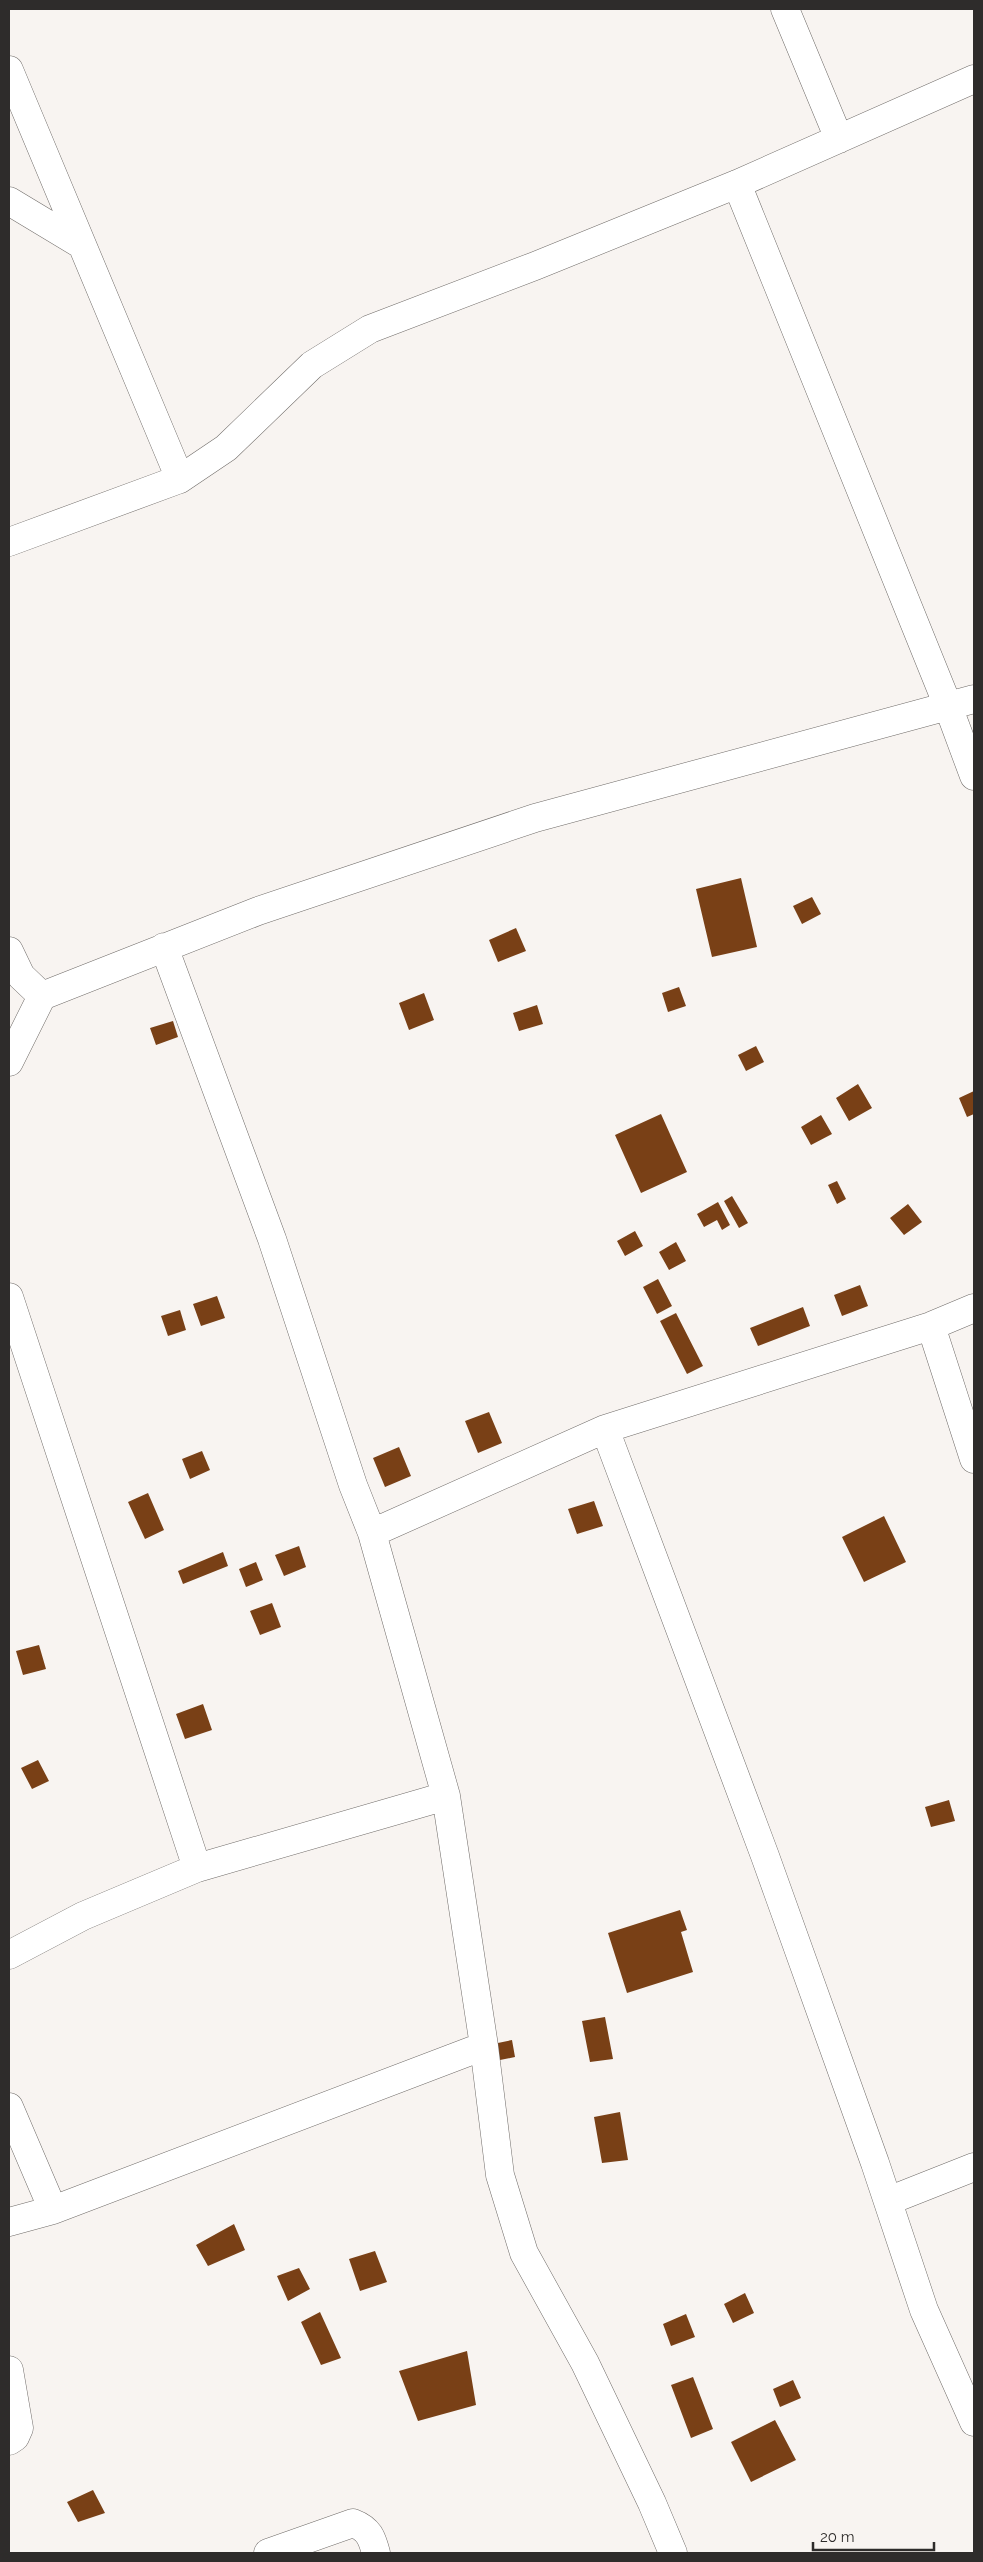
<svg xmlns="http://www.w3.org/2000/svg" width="983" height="2562" font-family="Raleway,sans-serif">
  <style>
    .building { fill: #794016 }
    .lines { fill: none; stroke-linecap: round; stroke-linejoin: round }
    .minor-casing { stroke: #706c69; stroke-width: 29 }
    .minor { stroke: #fff; stroke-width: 28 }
  </style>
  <rect width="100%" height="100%" fill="#f8f4f1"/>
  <!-- building -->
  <path class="building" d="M741 878 757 947 712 957 696 889Z
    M812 897 821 914 802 924 793 906Z
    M516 928 526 951 498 962 489 940Z
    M679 987 686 1006 668 1012 662 993Z
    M424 993 434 1020 409 1030 399 1003Z
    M537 1005 543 1024 519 1031 513 1013Z
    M173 1021 178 1037 156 1045 150 1028Z
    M756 1046 764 1062 746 1071 738 1055Z
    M858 1084 872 1108 849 1121 836 1098Z
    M974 1091V1114L967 1117 959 1098Z
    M661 1114 687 1172 641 1193 615 1135Z
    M821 1115 832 1134 811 1145 801 1127Z
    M837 1181 846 1199 837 1204 828 1185Z
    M732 1196 748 1223 739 1228 724 1201Z
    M718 1202 730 1225 722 1230 717 1220 704 1227 697 1214Z
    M908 1204 922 1222 904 1235 890 1218Z
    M635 1231 643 1246 625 1256 617 1241Z
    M676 1242 686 1261 669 1270 659 1252Z
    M658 1279 672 1306 657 1314 643 1287Z
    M860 1285 868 1306 842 1316 834 1295Z
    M217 1296 225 1318 201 1326 193 1304Z
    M803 1307 810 1326 758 1346 750 1328Z
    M180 1310 186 1330 168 1336 161 1316Z
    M676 1313 703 1366 687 1374 660 1321Z
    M489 1412 502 1443 478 1453 465 1421Z
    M399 1447 411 1476 385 1487 373 1458Z
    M202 1451 210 1470 190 1479 182 1459Z
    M148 1493 164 1530 145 1539 128 1502Z
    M594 1501 603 1526 577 1534 568 1509Z
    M884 1516 906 1562 864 1582 842 1537Z
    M299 1546 306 1567 284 1576 275 1555Z
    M223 1552 228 1566 183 1584 178 1571Z
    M256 1562 263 1580 246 1587 239 1569Z
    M272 1603 281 1627 260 1635 250 1611Z
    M39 1645 46 1669 23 1675 16 1651Z
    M203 1704 212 1730 185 1739 176 1714Z
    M38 1760 49 1781 32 1789 21 1768Z
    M949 1800 955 1821 931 1827 925 1807Z
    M680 1910 687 1930 681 1932 693 1972 627 1993 608 1933Z
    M605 2017 613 2059 590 2062 582 2021Z
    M512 2040 515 2057 495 2061 493 2044Z
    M620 2112 628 2160 602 2163 594 2117Z
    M234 2224 245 2250 208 2266 196 2245Z
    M375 2251 387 2282 360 2291 349 2259Z
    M299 2268 310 2289 288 2301 277 2276Z
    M745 2293 754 2313 733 2323 724 2304Z
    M320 2312 341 2358 321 2365 301 2322Z
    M686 2314 695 2337 671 2346 663 2324Z
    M467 2351 476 2405 418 2421 399 2371Z
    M693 2377 713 2429 691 2438 671 2385Z
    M793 2380 801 2398 780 2407 773 2389Z
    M775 2420 796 2460 751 2482 731 2442Z
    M93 2490 105 2513 78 2522 67 2502Z"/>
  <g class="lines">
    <defs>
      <path id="minor" d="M785 9 839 139
        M9 70 180 479
        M737 184 948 706 974 776
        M9 201 82 245
        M9 542 180 479 226 448 312 365 370 329 535 266 737 184 974 79
        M164 947 272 1239 353 1485 372 1533 446 1796 484 2046 500 2175 524 2253 585 2363 652 2503 673 2553
        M9 951 21 976 42 996 258 911 535 818 974 699
        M9 1062 42 996
        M9 1297 197 1868
        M931 1326 974 1459
        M605 1429 765 1856 875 2163 924 2310 974 2422
        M372 1533 605 1429 931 1326 974 1308
        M9 1955 83 1916 197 1868 446 1796
        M9 2107 53 2210
        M888 2201 974 2167
        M9 2222 53 2210 484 2046
        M9 2370 19 2428 15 2437 9 2441
        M268 2553 353 2523C369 2529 372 2538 376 2553"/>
    </defs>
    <!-- minor casing -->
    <use href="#minor" class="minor-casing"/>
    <!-- minor -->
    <use href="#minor" class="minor"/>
  </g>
  <!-- border -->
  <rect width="983" height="2562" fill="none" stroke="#2e2c2b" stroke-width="20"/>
  <!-- scale -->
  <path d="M813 2542v8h121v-8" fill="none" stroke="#2e2c2b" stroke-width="2.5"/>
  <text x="820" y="2542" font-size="15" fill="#2e2c2b" stroke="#f8f4f1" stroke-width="4" paint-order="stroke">20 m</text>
</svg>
